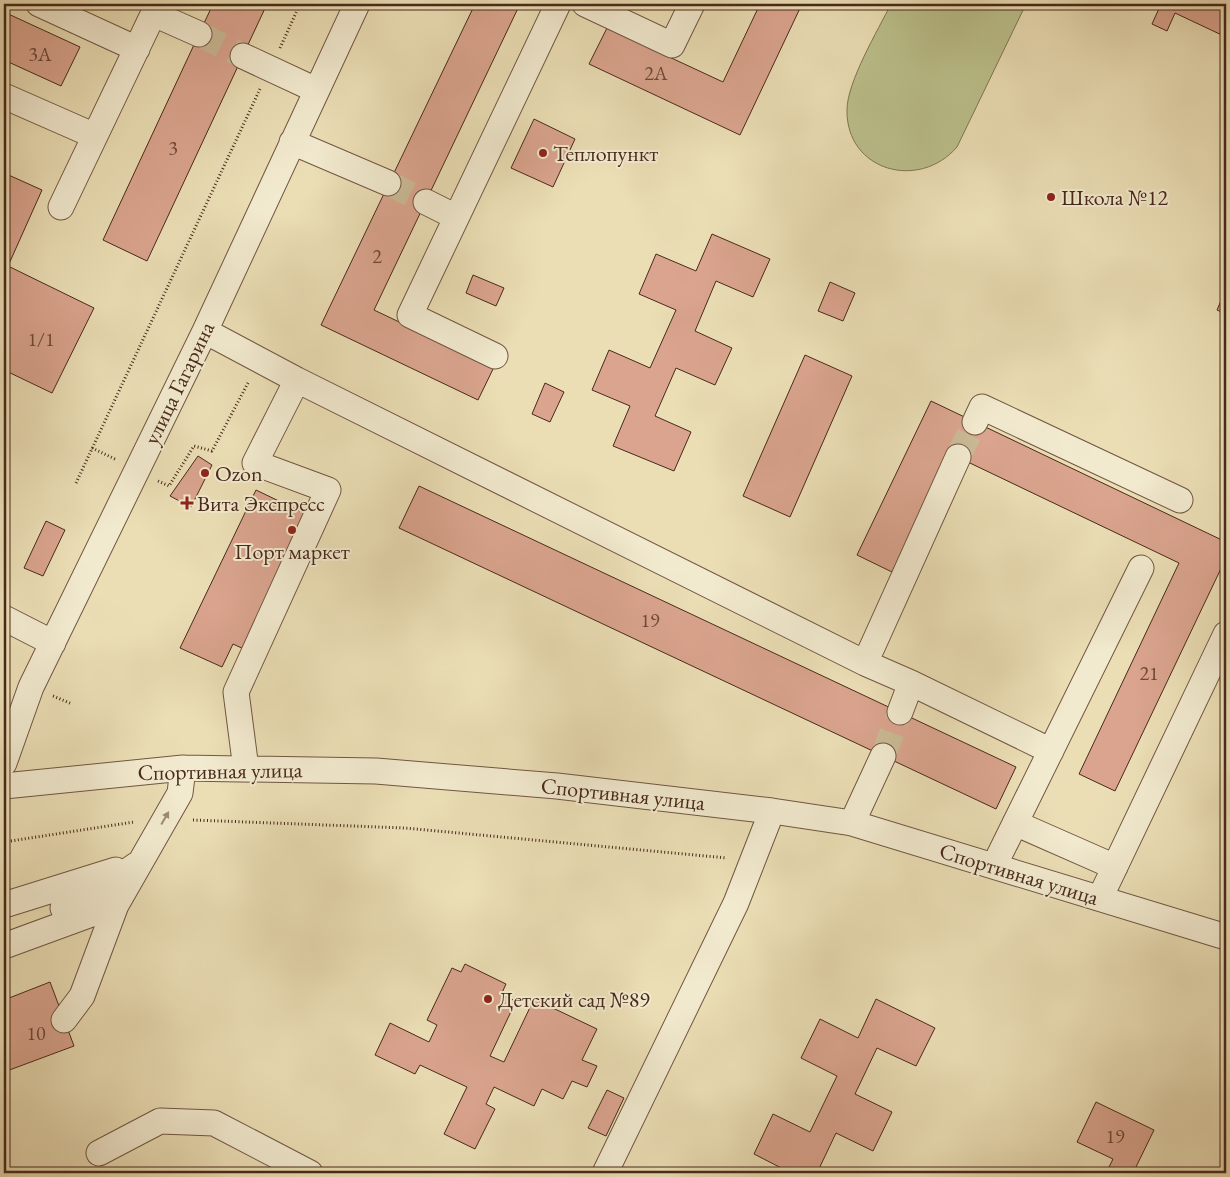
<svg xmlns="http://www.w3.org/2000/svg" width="1230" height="1177" font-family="'EB Garamond',serif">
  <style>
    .green { fill: #bbc08b; stroke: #827453 }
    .building { fill: #daa48e; stroke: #48291b }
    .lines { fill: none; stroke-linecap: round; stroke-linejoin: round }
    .minor-tunnel { stroke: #caba96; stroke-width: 25; stroke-dasharray: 25 12; stroke-linecap: butt }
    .minor-casing { stroke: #715642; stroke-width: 27 }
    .path { stroke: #48291b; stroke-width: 3; stroke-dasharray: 1 2.5; stroke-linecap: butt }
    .minor { stroke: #f2eacf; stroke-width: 25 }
    .oneway { fill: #9d8a75 }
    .poi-dot { fill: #8f2418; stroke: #f2eacf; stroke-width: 2 }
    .labels { text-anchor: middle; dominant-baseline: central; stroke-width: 4; stroke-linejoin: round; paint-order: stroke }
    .number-label { font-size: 20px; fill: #6c4838 }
    .poi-label { font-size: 22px; fill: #48291b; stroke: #f2eacf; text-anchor: start }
    .street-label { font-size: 22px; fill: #48291b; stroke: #f2eacf }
  </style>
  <rect width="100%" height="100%" fill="#ebdeb5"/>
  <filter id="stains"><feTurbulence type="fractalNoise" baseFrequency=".004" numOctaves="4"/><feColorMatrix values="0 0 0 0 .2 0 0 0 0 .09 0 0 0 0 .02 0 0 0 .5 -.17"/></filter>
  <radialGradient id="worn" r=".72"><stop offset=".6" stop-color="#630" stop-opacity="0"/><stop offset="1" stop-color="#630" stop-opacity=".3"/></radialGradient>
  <!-- green -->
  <path class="green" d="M891 4H1026L957 147C919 191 846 171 847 110 847 82 878 30 891 4Z"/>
  <!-- building -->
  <path class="building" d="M213 4H267L147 261 103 240Z
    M475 4H520L374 310 494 367 478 400 321 325Z
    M760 4H802L740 135 589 64 607 28 723 82Z
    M1161 4H1226V37L1175 13 1167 31 1152 24Z
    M4 12 80 47 61 86 4 60Z
    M534 119 575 139 553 187 511 168Z
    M4 173 42 190 4 275Z
    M712 234 770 259 753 297 716 281 695 331 732 348 715 385 676 368 655 416 691 432 674 471 613 446 630 406 592 390 609 350 650 368 676 310 639 294 656 254 696 271Z
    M8 266 94 308 52 393 4 370V275Z
    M473 275 504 288 496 306 466 293Z
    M830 282 855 293 843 321 818 311Z
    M1226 289V314L1217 310Z
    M805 355 852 376 790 517 743 496Z
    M545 383 564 392 550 422 532 414Z
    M931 401 1226 542V558L1115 791 1079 774 1179 563 949 453 892 572 857 555Z
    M198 456 212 465 191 507 170 496Z
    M419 486 1016 767 996 809 399 528Z
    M256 490 310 516 246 650 233 644 222 667 180 648Z
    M46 521 65 530 43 576 24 568Z
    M465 964 506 984 501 995 516 1001 490 1056 504 1062 534 999 597 1029 582 1060 597 1066 587 1087 572 1081 563 1099 542 1089 534 1106 494 1087 486 1104 495 1109 475 1149 444 1134 467 1087 420 1065 415 1074 375 1055 390 1023 429 1042 437 1025 427 1020 452 968 461 972Z
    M50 982 74 1046 4 1072V1000Z
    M876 999 935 1028 916 1066 877 1048 855 1094 892 1112 873 1151 836 1133 817 1173H791L754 1154 773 1114 810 1132 837 1076 801 1058 820 1019 858 1038Z
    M607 1090 624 1098 606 1136 588 1128Z
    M1096 1102 1154 1130 1135 1169 1144 1173H1106L1113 1159 1077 1142Z"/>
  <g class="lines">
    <!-- minor-tunnel -->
    <path class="minor-tunnel" d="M199 34 243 56
      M388 183 426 202
      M958 457 975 422
      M883 756 900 712"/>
    <defs>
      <path id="minor" d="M39 4 137 49
        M585 4 672 45 692 4
        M154 14 199 34
        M243 56 316 90
        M4 96 95 136
        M292 142 388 183
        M426 202 456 217
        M61 207 158 4
        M205 331 297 380 865 663 911 683 1051 751
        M495 356 410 315 558 4
        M975 422 982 407 1180 500
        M4 618 53 643
        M865 663 958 457
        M900 712 911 683
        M4 763 31 687 205 331 357 4
        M246 769 236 692 328 490 255 463 297 380
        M4 786 183 768 376 771 557 786 772 811 852 823 1226 937
        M852 823 883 756
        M1015 823 1115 867
        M994 866 1141 568
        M1100 898 1226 634
        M4 905 116 870
        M63 908 87 899 136 865
        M4 946 116 905 180 793 183 768
        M64 1020 82 996 116 905
        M99 1153 160 1121 214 1123 310 1173
        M605 1173 736 903 772 811"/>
    </defs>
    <!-- minor casing -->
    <use href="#minor" class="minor-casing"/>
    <!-- path -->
    <path class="path" d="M280 48 300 4
      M92 448 117 460
      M158 481 169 486 194 446 212 451 249 381
      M76 483 260 89
      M53 696 72 704
      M193 820 405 828 727 858
      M4 842 134 822"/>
    <!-- minor -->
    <use href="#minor" class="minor"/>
  </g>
  <!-- one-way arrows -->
  <defs><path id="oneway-solid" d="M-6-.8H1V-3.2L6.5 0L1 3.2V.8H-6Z" transform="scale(1.25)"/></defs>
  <use class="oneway" href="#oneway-solid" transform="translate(165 818) rotate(-60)"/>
  <!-- markers -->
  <g class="poi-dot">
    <circle cx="543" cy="153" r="5"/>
    <circle cx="1051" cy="197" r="5"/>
    <circle cx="205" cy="473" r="5"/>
    <path d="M184.5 495.5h5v5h5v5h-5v5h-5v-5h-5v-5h5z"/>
    <circle cx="292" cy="530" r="5"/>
    <circle cx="488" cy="999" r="5"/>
  </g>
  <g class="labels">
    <!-- number labels -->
    <g class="number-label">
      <text x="40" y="54">3А</text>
      <text x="656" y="73">2А</text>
      <text x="173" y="148">3</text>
      <text x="377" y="256">2</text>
      <text x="41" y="339">1/1</text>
      <text x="650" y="620">19</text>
      <text x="1149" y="673">21</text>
      <text x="36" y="1033">10</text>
      <text x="1115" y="1136">19</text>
    </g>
    <!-- poi labels -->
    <g class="poi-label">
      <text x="553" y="153">Теплопункт</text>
      <text x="1061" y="197">Школа №12</text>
      <text x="215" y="473">Ozon</text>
      <text x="197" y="503">Вита Экспресс</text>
      <text x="292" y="551" text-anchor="middle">Порт маркет</text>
      <text x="498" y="999">Детский сад №89</text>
    </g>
    <!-- street labels -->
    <g class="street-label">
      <text transform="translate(179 383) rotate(-64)">улица Гагарина</text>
      <text transform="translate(220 771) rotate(-1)">Спортивная улица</text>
      <text transform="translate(623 794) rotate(6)">Спортивная улица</text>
      <text transform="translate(1019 874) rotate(17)">Спортивная улица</text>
    </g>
  </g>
  <!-- margin -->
  <rect width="1230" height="1177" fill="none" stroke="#ebdeb5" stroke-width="20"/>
  <rect x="5" y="5" width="1220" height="1167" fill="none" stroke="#48291b" stroke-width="2.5"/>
  <rect x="10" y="10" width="1210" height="1157" fill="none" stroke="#48291b"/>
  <rect width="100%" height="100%" filter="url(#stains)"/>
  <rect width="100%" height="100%" fill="url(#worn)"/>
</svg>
